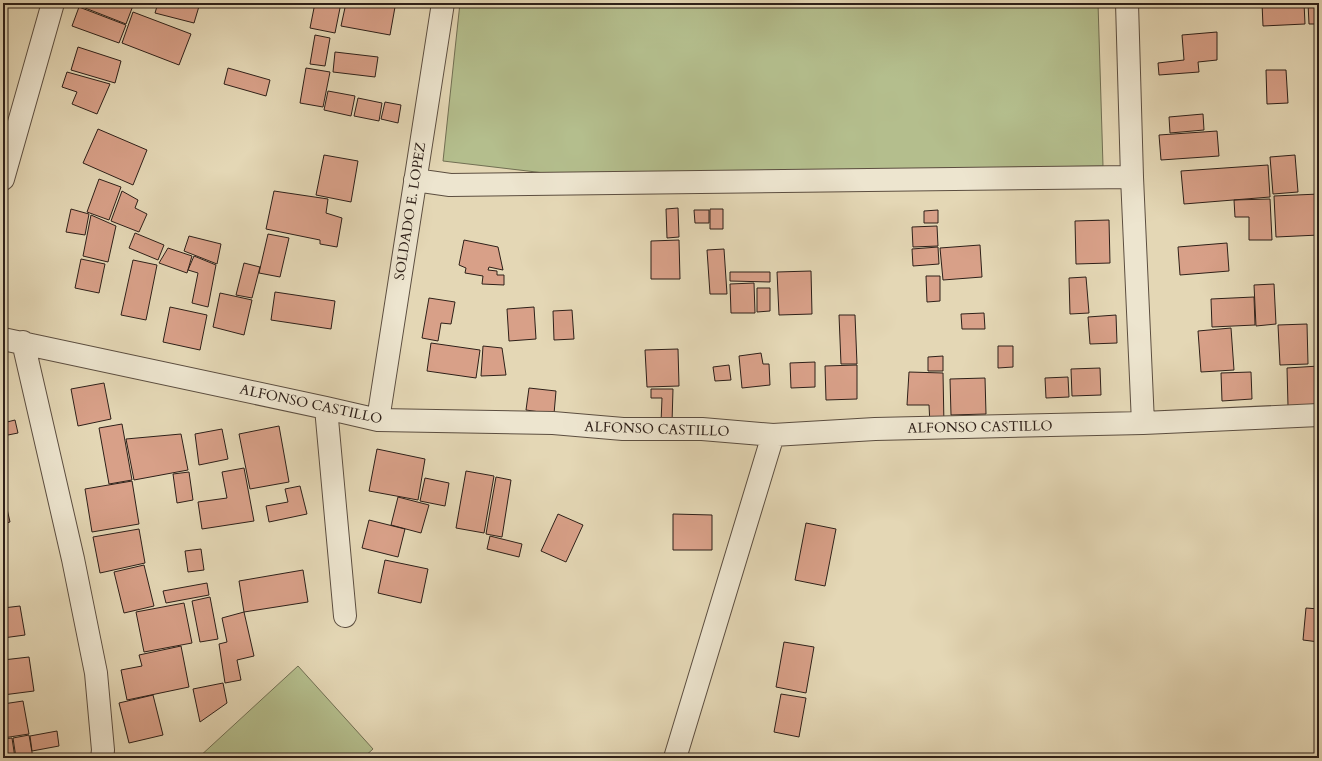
<svg xmlns="http://www.w3.org/2000/svg" width="1322" height="761" font-family="Cardo,serif">
  <style>
    .green { fill: #b4be8d; stroke: #716f53 }
    .building { fill: #d8a088; stroke: #2e2019 }
    .lines { fill: none; stroke-linecap: round; stroke-linejoin: round }
    .street-casing { stroke: #5c4e40; stroke-width: 24 }
    .street { stroke: #ede5cf; stroke-width: 22 }
    .labels { text-anchor: middle; dominant-baseline: central; stroke-width: 3; stroke-linejoin: round; paint-order: stroke }
    .street-label { font-size: 14px; fill: #2e2019; stroke: #ede5cf }
  </style>
  <rect width="100%" height="100%" fill="#e4d7b5"/>
  <filter id="stains"><feTurbulence type="fractalNoise" baseFrequency=".005" numOctaves="4"/><feColorMatrix values="0 0 0 0 .2 0 0 0 0 .09 0 0 0 0 .02 0 0 0 .5 -.17"/></filter>
  <radialGradient id="worn" r=".72"><stop offset=".6" stop-color="#630" stop-opacity="0"/><stop offset="1" stop-color="#630" stop-opacity=".3"/></radialGradient>
  <!-- green -->
  <path class="green" d="M460 3H1098L1103 166 553 174 443 161Z
    M298 666 373 749 363 758H198Z"/>
  <!-- building -->
  <path class="building" d="M81 3H134L126 24 80 6Z
    M158 3H200L194 23 155 13Z
    M315 3H341L335 33 310 28Z
    M346 3H374L395 7 390 35 341 26Z
    M1262 3H1304L1305 24 1263 26Z
    M1308 3H1319V24H1309Z
    M79 7 126 25 119 43 72 26Z
    M133 12 191 34 179 65 122 43Z
    M1217 32V60L1198 62 1199 72 1159 75 1158 63 1184 60 1182 35Z
    M315 35 330 38 325 66 310 64Z
    M78 47 121 61 115 83 71 70Z
    M335 52 378 57 375 77 333 72Z
    M228 68 270 80 266 96 224 84Z
    M306 68 330 72 323 107 300 103Z
    M1266 70H1286L1288 103 1267 104Z
    M67 72 110 84 97 114 72 104 77 92 62 87Z
    M328 91 355 96 351 116 324 110Z
    M358 98 382 103 379 121 354 116Z
    M385 102 401 105 398 123 381 119Z
    M1203 114 1204 130 1170 133 1169 117Z
    M98 129 147 150 133 185 83 163Z
    M1217 131 1219 156 1161 160 1159 135Z
    M324 155 358 161 351 202 316 195Z
    M1295 155 1298 192 1273 194 1270 157Z
    M1268 165 1270 197 1184 204 1181 171Z
    M99 179 121 187 109 220 87 212Z
    M122 191 138 200 135 208 147 214 139 232 111 221Z
    M274 191 328 199 326 213 342 218 337 247 320 244V240L266 229Z
    M1319 194V235L1276 237 1274 196Z
    M1270 199 1272 240H1249V217H1235L1234 200Z
    M678 208 679 237 667 238 666 209Z
    M71 209 89 214 85 235 66 232Z
    M710 209H723V229H710Z
    M694 210H709V223H695Z
    M938 210V223H924V211Z
    M91 215 116 226 108 262 83 256Z
    M1109 220 1110 263 1076 264 1075 221Z
    M937 226 938 246 913 247 912 227Z
    M135 233 164 245 158 260 129 248Z
    M268 234 289 238 280 277 259 273Z
    M189 236 221 244 217 264 184 251Z
    M464 240 498 247 503 270 489 267 488 270 497 271V275H504V285L482 284 483 276 465 273 466 268 459 265Z
    M679 240 680 279H651V241Z
    M1227 243 1229 271 1180 275 1178 247Z
    M980 245 982 277 943 280 940 248Z
    M938 247 939 264 913 266 912 249Z
    M168 248 192 256 187 273 159 263Z
    M724 249 727 294H710L707 250Z
    M194 256 216 265 208 307 192 303 198 273 188 270Z
    M81 259 105 264 99 293 75 288Z
    M133 260 157 265 146 320 121 315Z
    M244 263 260 267 252 298 236 295Z
    M811 271 812 314 779 315 777 272Z
    M730 272H770V282L730 281Z
    M926 276H940V301L927 302Z
    M1086 277 1089 313 1070 314 1069 278Z
    M754 283 755 313H731L730 284Z
    M1274 284 1276 324 1256 326 1254 285Z
    M757 288H770V311L757 312Z
    M275 292 335 301 331 329 271 320Z
    M220 293 252 300 244 335 213 327Z
    M1254 297 1255 325 1212 327 1211 299Z
    M429 298 455 302 451 324 441 323 438 341 422 338Z
    M170 307 207 315 200 350 163 342Z
    M534 307 536 339 509 341 507 309Z
    M572 310 574 339 554 340 553 311Z
    M984 313 985 329H962L961 314Z
    M839 315H855L857 364H841Z
    M1116 315 1117 343 1090 344 1088 317Z
    M1307 324 1308 364 1280 365 1278 325Z
    M1231 328 1234 370 1201 372 1198 331Z
    M431 343 480 350 476 378 427 371Z
    M483 346 502 348 506 375 481 376Z
    M998 346H1013V367L998 368Z
    M678 349 679 386 647 387 645 350Z
    M761 353 763 364H769L770 385 742 388 739 356Z
    M943 356V371H928V357Z
    M815 362V387L791 388 790 363Z
    M729 365 731 380 715 381 713 367Z
    M857 365V399L826 400 825 366Z
    M1319 366V404L1288 406 1287 368Z
    M1100 368 1101 395 1072 396 1071 369Z
    M909 372 943 373 944 426 930 425 929 405H907Z
    M1251 372 1252 399 1222 401 1221 373Z
    M1068 377 1069 397 1046 398 1045 378Z
    M985 378 986 414 951 415 950 379Z
    M104 383 111 419 78 426 71 389Z
    M529 388 556 391 554 414 526 410Z
    M651 389H673L672 423H661L662 398H651Z
    M15 420 18 433 3 436V423Z
    M122 424 132 480 109 484 99 428Z
    M279 426 289 482 250 489 239 434Z
    M222 429 228 459 199 465 195 434Z
    M181 434 188 470 134 480 126 439Z
    M377 449 425 459 418 500 369 491Z
    M244 468 254 521 202 529 198 502 227 498 222 472Z
    M466 471 494 476 484 533 456 528Z
    M189 472 193 500 177 503 173 474Z
    M496 477 511 480 502 537 486 534Z
    M425 478 449 483 445 506 420 501Z
    M132 481 139 524 92 532 85 489Z
    M300 486 307 514 269 522 266 506 288 502 285 489Z
    M3 491 10 522 3 524Z
    M398 497 429 505 421 533 391 525Z
    M558 514 583 525 566 562 541 551Z
    M673 514 712 515V550H673Z
    M369 520 405 529 398 557 362 548Z
    M806 523 836 529 825 586 795 580Z
    M139 529 145 563 100 573 93 537Z
    M490 536 522 544 519 557 487 549Z
    M201 549 204 570 188 572 185 551Z
    M385 560 428 569 421 603 378 593Z
    M144 565 154 606 124 613 114 572Z
    M303 570 308 602 244 612 239 581Z
    M207 583 209 595 166 603 163 591Z
    M210 597 218 639 200 642 192 601Z
    M184 603 192 643 144 652 136 612Z
    M20 606 25 635 3 638V608Z
    M1306 608 1319 609V642L1303 640Z
    M244 612 254 656 237 660 241 680 225 683 219 644 227 642 222 618Z
    M784 642 814 647 806 693 776 687Z
    M181 646 189 687 127 700 121 670 142 666 139 655Z
    M29 657 34 691 3 695V660Z
    M223 683 227 703 200 722 193 689Z
    M781 694 806 698 799 737 774 732Z
    M153 695 163 735 129 743 119 703Z
    M23 701 29 734 3 738V704Z
    M57 731 59 746 32 751 30 736Z
    M29 735 33 758H16L13 738Z
    M12 738 15 758H3V739Z"/>
  <g class="lines">
    <defs>
      <path id="street" d="M1127 3 1132 177 1143 423
        M3 179 53 3
        M415 180 450 185 1132 177
        M3 339 326 408 378 420 553 423 623 429H702L773 435 875 429 1143 423 1319 415
        M23 342 73 559 96 673 103 750 102 758
        M326 408 345 616
        M378 420 443 3
        M675 758 773 435"/>
    </defs>
    <!-- street casing -->
    <use href="#street" class="street-casing"/>
    <!-- street -->
    <use href="#street" class="street"/>
  </g>
  <g class="labels">
    <!-- street labels -->
    <g class="street-label">
      <text transform="translate(410 211) rotate(-81)">SOLDADO E. LOPEZ</text>
      <text transform="translate(311 404) rotate(12)">ALFONSO CASTILLO</text>
      <text transform="translate(980 427) rotate(-1)">ALFONSO CASTILLO</text>
      <text transform="translate(657 429) rotate(2)">ALFONSO CASTILLO</text>
    </g>
  </g>
  <!-- margin -->
  <rect width="1322" height="761" fill="none" stroke="#e4d7b5" stroke-width="16"/>
  <rect x="4" y="4" width="1314" height="753" fill="none" stroke="#2e2019" stroke-width="2"/>
  <rect x="8" y="8" width="1306" height="745" fill="none" stroke="#2e2019"/>
  <rect width="100%" height="100%" filter="url(#stains)"/>
  <rect width="100%" height="100%" fill="url(#worn)"/>
</svg>
